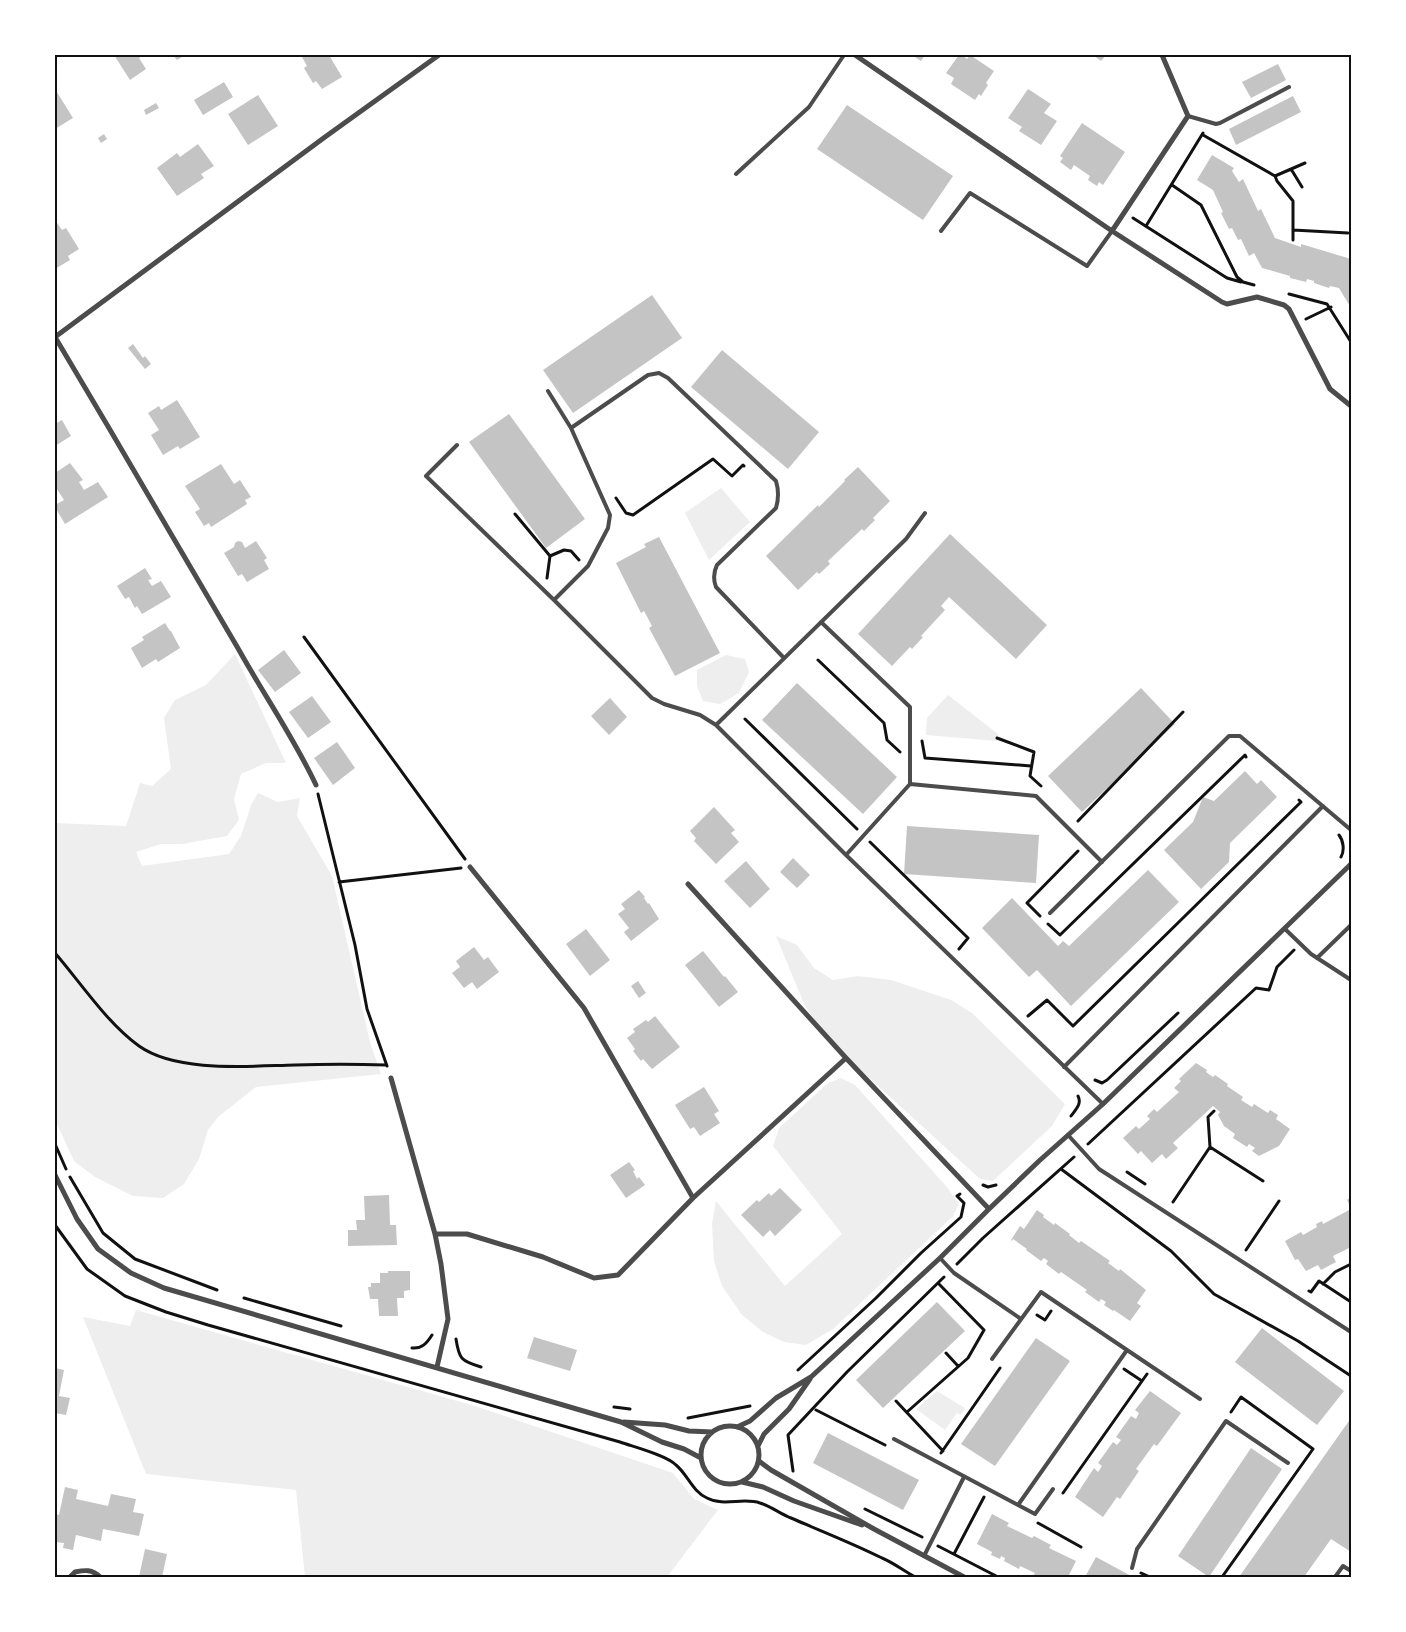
<svg xmlns="http://www.w3.org/2000/svg" width="1406" height="1632" font-family="'DejaVu Sans',sans-serif">
  <style>
    .green { fill: #eee }
    .building { fill: #c4c4c4 }
    .lines { fill: none; stroke-linecap: round; stroke-linejoin: round }
    .path { stroke: #111; stroke-width: 3 }
    .service { stroke: #4c4c4c; stroke-width: 4 }
    .minor { stroke: #4c4c4c; stroke-width: 5 }
    .neatline { fill: none; stroke: #111; stroke-width: 2 }
  </style>
  <rect width="100%" height="100%" fill="#fff"/>
  <!-- green -->
  <path class="green" d="M721 488 750 522 709 560 685 513Z
    M235 654 286 763H266L241 774 234 799 239 820 227 836 182 844H161L136 852 142 866 229 854 241 836 251 805 258 793 278 802 300 798 297 816 332 876 370 1042 381 1074 256 1087 218 1117 208 1130 199 1159 184 1184 163 1198 133 1196 95 1177 74 1161 55 1120V823L126 826 140 783 152 786 171 769 164 718 175 700 206 685Z
    M726 655 745 659 749 672 739 693 720 704 703 701 697 686V670Z
    M948 695 998 734 997 741 926 735 927 718Z
    M776 936 797 945 814 968 833 980 858 976 891 980 951 1000 972 1013 1065 1104 1052 1126 993 1181 980 1179 832 1044 805 1006Z
    M841 1078 855 1085 947 1187 959 1204 953 1216 833 1329 806 1345 784 1342 763 1332 742 1315 722 1286 714 1261 712 1224 716 1201 785 1286 842 1234 773 1146 779 1128 828 1083Z
    M136 1310 475 1406 673 1473 694 1499 718 1510 667 1577H305L296 1490 146 1474 83 1317 130 1326Z
    M937 1391 965 1408 961 1415 957 1413 945 1430 916 1409Z"/>
  <!-- building -->
  <path class="building" d="M114 55H144L139 58 146 69 130 80Z
    M173 55H185L177 60Z
    M305 55H329L342 77 322 89 316 81 313 83 304 68 307 66 302 57Z
    M912 55H925L921 61Z
    M959 55H962L967 59 970 55 994 71 986 83 988 85 981 96 979 94 975 100 951 84 954 78 946 73Z
    M1093 55H1106L1101 61Z
    M1278 64 1286 80 1251 98 1242 82Z
    M224 82 233 97 203 115 194 100Z
    M55 89 73 118 55 129Z
    M1028 89 1051 104 1044 113 1057 121 1041 145 1019 131 1022 127 1008 118Z
    M258 95 278 126 248 145 228 114Z
    M1293 96 1301 112 1236 145 1229 129Z
    M156 103 159 108 146 115 144 110Z
    M847 105 953 176 923 220 817 149Z
    M1082 123 1125 152 1103 185 1099 182 1097 186 1088 180 1090 176 1074 165 1071 170 1060 162 1063 158 1060 156Z
    M104 134 107 139 101 143 98 138Z
    M198 144 214 166 201 174 204 178 177 196 157 168 177 153 180 157Z
    M1212 155 1234 168 1232 171 1239 182 1243 179 1258 211 1261 209 1275 238 1301 247V244L1351 259V308L1339 288 1330 286 1329 288 1314 283V281L1307 279 1306 282 1290 278V276L1262 268 1254 253 1249 256 1241 239 1238 240 1232 228 1229 229 1221 213 1223 212 1213 190 1197 180Z
    M55 220 62 230 66 228 79 249 68 256 70 260 55 269Z
    M652 295 682 338 573 413 543 370Z
    M133 344 143 358 145 356 151 364 145 369 128 348Z
    M722 350 819 432 788 469 691 387Z
    M177 400 200 437 180 449 178 446 163 455 151 435 159 430 148 413 159 406 161 410Z
    M509 414 585 519 546 548 469 442Z
    M62 420 71 436 55 446V424Z
    M70 463 83 480 79 482 84 490 98 482 108 497 65 524 55 507V505L64 500 55 486V473Z
    M221 464 234 484 240 480 251 497 245 500 247 504 211 527 209 523 204 526 195 512 200 509 185 486Z
    M858 467 890 501 873 518 875 520 864 531 862 529 828 561 830 564 819 574 817 572 798 590 766 556 818 505 819 507 845 481 844 480Z
    M950 534 1047 625 1016 659 949 597 941 606 945 610 921 636 923 637 912 649 910 647 892 666 858 634Z
    M659 537 720 653 675 676 649 628 652 626 644 611 641 613 616 563 646 547 644 544Z
    M238 541 242 542 245 548 256 541 267 558 264 560 269 569 247 582 242 574 238 576 224 553 234 547 235 543Z
    M145 568 152 579 148 580 152 586 161 581 171 597 142 614 137 606 135 608 129 597 125 599 117 586Z
    M165 623 170 631H171L180 648 158 662 156 659 142 668 131 648 144 640 142 637Z
    M284 650 301 673 275 692 258 670Z
    M797 683 897 777 863 814 762 720Z
    M1141 688 1175 724 1082 812 1048 776Z
    M312 696 331 722 308 738 289 712Z
    M610 698 627 717 609 735 591 716Z
    M337 742 355 768 333 785 314 758Z
    M1245 771 1257 784 1261 780 1277 797 1230 843 1229 862 1201 889 1164 850 1193 822 1203 797 1214 801Z
    M714 807 735 830 731 833 739 842 716 864 694 841 696 838 690 831Z
    M907 826 1039 835 1036 883 904 874Z
    M793 858 810 875 797 888 780 872Z
    M746 861 770 889 750 908 724 881Z
    M1148 870 1179 902 1071 1006 1037 970 1029 977 982 928 1012 898 1058 946 1063 941 1069 946Z
    M639 890 645 897 644 898 648 904 649 903 659 919 631 941 624 932 629 928 618 914 625 909 621 904Z
    M586 929 610 960 590 976 566 944Z
    M474 947 484 960 488 957 499 972 477 989 472 982 464 988 452 973 460 967 456 961Z
    M703 951 724 977 725 976 738 992 719 1007 685 965Z
    M638 981 646 993 639 998 631 986Z
    M655 1016 680 1047 652 1069 643 1059 641 1061 633 1051 635 1049 627 1038 635 1032 633 1029 646 1020 648 1022Z
    M1196 1063 1207 1070 1206 1072 1213 1077 1215 1075 1228 1084 1227 1086 1243 1097 1241 1100 1252 1107 1254 1104 1268 1113 1270 1110 1278 1115 1276 1119 1290 1129 1279 1146 1259 1156 1252 1151 1255 1148 1249 1144 1247 1147 1233 1138 1235 1134 1224 1126 1218 1115 1220 1112 1213 1106 1173 1143 1178 1148 1166 1159 1162 1154 1152 1163 1141 1151 1138 1154 1123 1138 1136 1126 1139 1129 1150 1119 1147 1116 1154 1109 1157 1112 1179 1092 1174 1088 1181 1081 1179 1079Z
    M704 1087 719 1111 714 1114 720 1123 700 1136 694 1127 690 1129 675 1105Z
    M629 1162 635 1170 633 1171 637 1179 639 1177 645 1185 626 1198 610 1175Z
    M780 1188 802 1210 775 1236 770 1230 763 1237 741 1215 757 1200 759 1202 769 1193 771 1196Z
    M389 1195 390 1225H396L397 1245 348 1246V1230H357L356 1220H365L364 1196Z
    M1351 1197V1208L1347 1200Z
    M1351 1209V1247L1333 1256 1336 1262 1321 1270 1318 1265 1306 1271 1298 1259 1295 1260 1285 1241 1301 1232 1303 1235 1317 1227 1316 1224 1322 1221 1323 1224Z
    M1037 1210 1044 1215 1043 1217 1054 1225 1055 1223 1070 1234 1069 1235 1079 1243 1081 1241 1110 1261 1108 1263 1119 1271 1120 1269 1146 1290 1137 1303 1141 1306 1130 1321 1114 1310 1113 1311 1104 1305 1106 1302 1101 1299 1099 1302 1085 1292 1087 1290 1061 1272 1059 1274 1046 1264 1048 1261 1044 1258 1041 1261 1026 1250 1027 1249 1013 1239 1012 1241 1011 1240 1020 1226 1024 1229Z
    M388 1271H410V1290L404 1291V1298H397L398 1316H379L378 1299H370L368 1287H371V1283H380V1273H388Z
    M937 1302 965 1331 883 1408 856 1380Z
    M1262 1328 1344 1391 1317 1425 1235 1362Z
    M534 1337 577 1350 570 1371 527 1358Z
    M1036 1338 1070 1361 995 1466 961 1444Z
    M55 1368 64 1370 59 1396 70 1398 66 1415 55 1413Z
    M1150 1391 1181 1413 1157 1446 1154 1444 1141 1462 1136 1469 1139 1471 1120 1499 1117 1497 1103 1517 1075 1497 1094 1468 1098 1472 1102 1466 1098 1463 1113 1442 1117 1445 1121 1440 1116 1437 1131 1416 1136 1419 1139 1413 1135 1410Z
    M1351 1418V1552L1331 1539 1304 1577H1239Z
    M828 1433 919 1480 903 1510 813 1463Z
    M1251 1448 1282 1469 1209 1577 1178 1556Z
    M65 1487 78 1490 76 1499 108 1506 111 1494 136 1499 133 1512 144 1514 139 1536 103 1529 101 1541 76 1535 73 1550 63 1548 64 1543 55 1542V1514L59 1515Z
    M992 1514 1009 1523 1007 1526 1032 1538 1034 1536 1051 1545 1049 1548 1076 1561 1068 1577H1035L1033 1576 1035 1573 1020 1566 1019 1569 1004 1561 1005 1558 1001 1556 1000 1559 991 1555 992 1552 977 1544Z
    M145 1549 167 1554 162 1577H139Z
    M1096 1557 1133 1577H1085Z"/>
  <g class="lines">
    <!-- path -->
    <path class="path" d="M1203 135 1275 176 1277 181 1293 201V240
      M1291 169 1302 187
      M1275 176 1305 163
      M1172 185 1201 205 1237 277 1243 282 1254 285
      M1133 218 1227 278 1241 282
      M1146 226 1203 133
      M1293 230 1348 233
      M1289 294 1327 304 1351 342
      M1306 319 1331 307
      M616 498 626 513 633 515 713 459 732 476 743 465 744 466
      M515 514 550 556 547 578
      M550 556 564 550 571 551 579 560
      M304 637 465 859
      M818 660 884 723 887 740 900 752
      M745 719 857 829
      M997 738 1034 752 1030 776 1041 786
      M922 741 925 758 1031 766
      M318 794 355 945 367 1009 387 1066
      M1078 821 1183 712
      M1339 835C1343 840 1345 850 1341 857
      M870 842 968 938 959 949
      M339 882 461 868
      M1040 916 1027 903 1078 851
      M1048 924 1060 935 1245 755 1246 757
      M55 953C81 983 107 1023 139 1046 177 1073 250 1066 295 1065 326 1064 356 1064 386 1065
      M1028 1016 1047 1000 1073 1026 1301 802 1299 800
      M1095 1080 1102 1083 1107 1080 1178 1013
      M1071 1116C1076 1109 1082 1104 1078 1096
      M55 1144 66 1169
      M1088 1144 1256 988 1269 990 1277 967 1294 950
      M1210 1147 1263 1181
      M1061 1169 1171 1251 1214 1294 1298 1341 1351 1376
      M1127 1172 1145 1184
      M70 1177 103 1233 135 1259 217 1290
      M983 1185 988 1187 996 1185
      M1173 1202 1210 1147 1208 1117 1214 1111
      M55 1225 87 1269 125 1296 166 1312 208 1325 620 1442C634 1447 666 1455 676 1465 688 1475 692 1491 707 1498 724 1507 743 1497 760 1503 771 1506 780 1514 791 1518 821 1531 852 1543 882 1558 894 1563 904 1571 915 1577
      M1246 1250 1279 1201
      M957 1264 983 1238 1074 1157
      M1323 1284 1335 1272 1351 1264
      M1309 1291 1311 1292 1319 1281 1351 1302
      M244 1298 341 1326
      M1037 1315 1045 1320 1051 1311
      M456 1339C459 1359 461 1361 481 1367
      M412 1348C422 1349 427 1343 432 1335
      M946 1353 958 1366
      M1124 1369 1142 1381
      M798 1370 876 1298 921 1253 961 1217 964 1203 957 1196 960 1194
      M896 1401 943 1451
      M614 1407 630 1409
      M816 1410 885 1445
      M907 1412 968 1358 984 1330 938 1283
      M688 1418 750 1406
      M941 1453 1000 1368
      M793 1471 788 1435 847 1372 944 1277
      M1063 1493 1147 1374
      M865 1509 922 1537
      M1038 1523 1081 1547
      M938 1546 998 1577
      M954 1554 984 1497
      M1141 1573 1150 1577
      M1222 1577 1313 1449 1241 1397 1231 1412"/>
    <!-- service -->
    <path class="service" d="M1188 116 1216 124 1220 123 1289 87
      M736 174 809 107 844 55
      M941 231 970 193 1087 266 1112 231
      M548 391 571 428 610 515 608 528 588 566 554 600
      M571 428 648 375 659 373 668 378 776 481C779 491 779 498 776 508L717 565C713 573 713 579 716 587L784 658
      M457 445 426 476 554 600 652 698 664 704 700 715 716 725
      M821 622 910 707V784
      M846 855 716 725 906 539 925 513
      M1102 862 1036 796 910 784 846 855 1103 1104
      M1050 913 1229 736H1240L1351 830
      M1285 929 1311 954 1351 980
      M1317 958 1351 925
      M1064 1067 1323 806
      M1068 1135 1099 1169 1351 1332
      M940 1258 954 1273 1021 1319
      M992 1359 1041 1292 1127 1350
      M894 1439 1018 1505 1127 1350 1200 1399
      M1018 1505 1035 1514 1053 1489
      M924 1556 964 1477
      M1132 1568 1137 1549 1226 1421 1288 1463
      M1335 1577 1343 1566 1351 1571"/>
    <!-- minor -->
    <path class="minor" d="M855 55 1112 231
      M1162 55 1188 116 1112 231 1222 302 1227 304 1257 297 1284 305 1289 309 1330 389 1351 406
      M55 337C117 441 178 546 239 650 264 695 294 738 316 785
      M55 337 325 137 439 55
      M470 867 584 1008 693 1198
      M688 884 846 1058 989 1209
      M391 1078 435 1234 441 1264 448 1319 437 1367
      M55 1175 77 1219 98 1249 131 1273 164 1288 621 1422 662 1442 684 1449 701 1458
      M435 1234H467L543 1257 594 1278 618 1275 693 1198 846 1058
      M624 1422 665 1425 689 1431 712 1432
      M701 1455a29 29 0 1 1 58 0a29 29 0 1 1-58 0Z
      M737 1427 750 1421 776 1398 811 1377 940 1258 989 1209 1039 1161 1103 1104 1351 864
      M758 1446 764 1434 789 1409 810 1379
      M759 1461 771 1470 874 1529 964 1577
      M742 1482 763 1487 794 1501 862 1525
      M70 1577 75 1572C85 1570 92 1569 100 1577"/>
  </g>
  <!-- border -->
  <rect width="1406" height="1632" fill="none" stroke="#ffffff" stroke-width="112"/>
  <rect x="56" y="56" width="1294" height="1520" class="neatline"/>
</svg>
